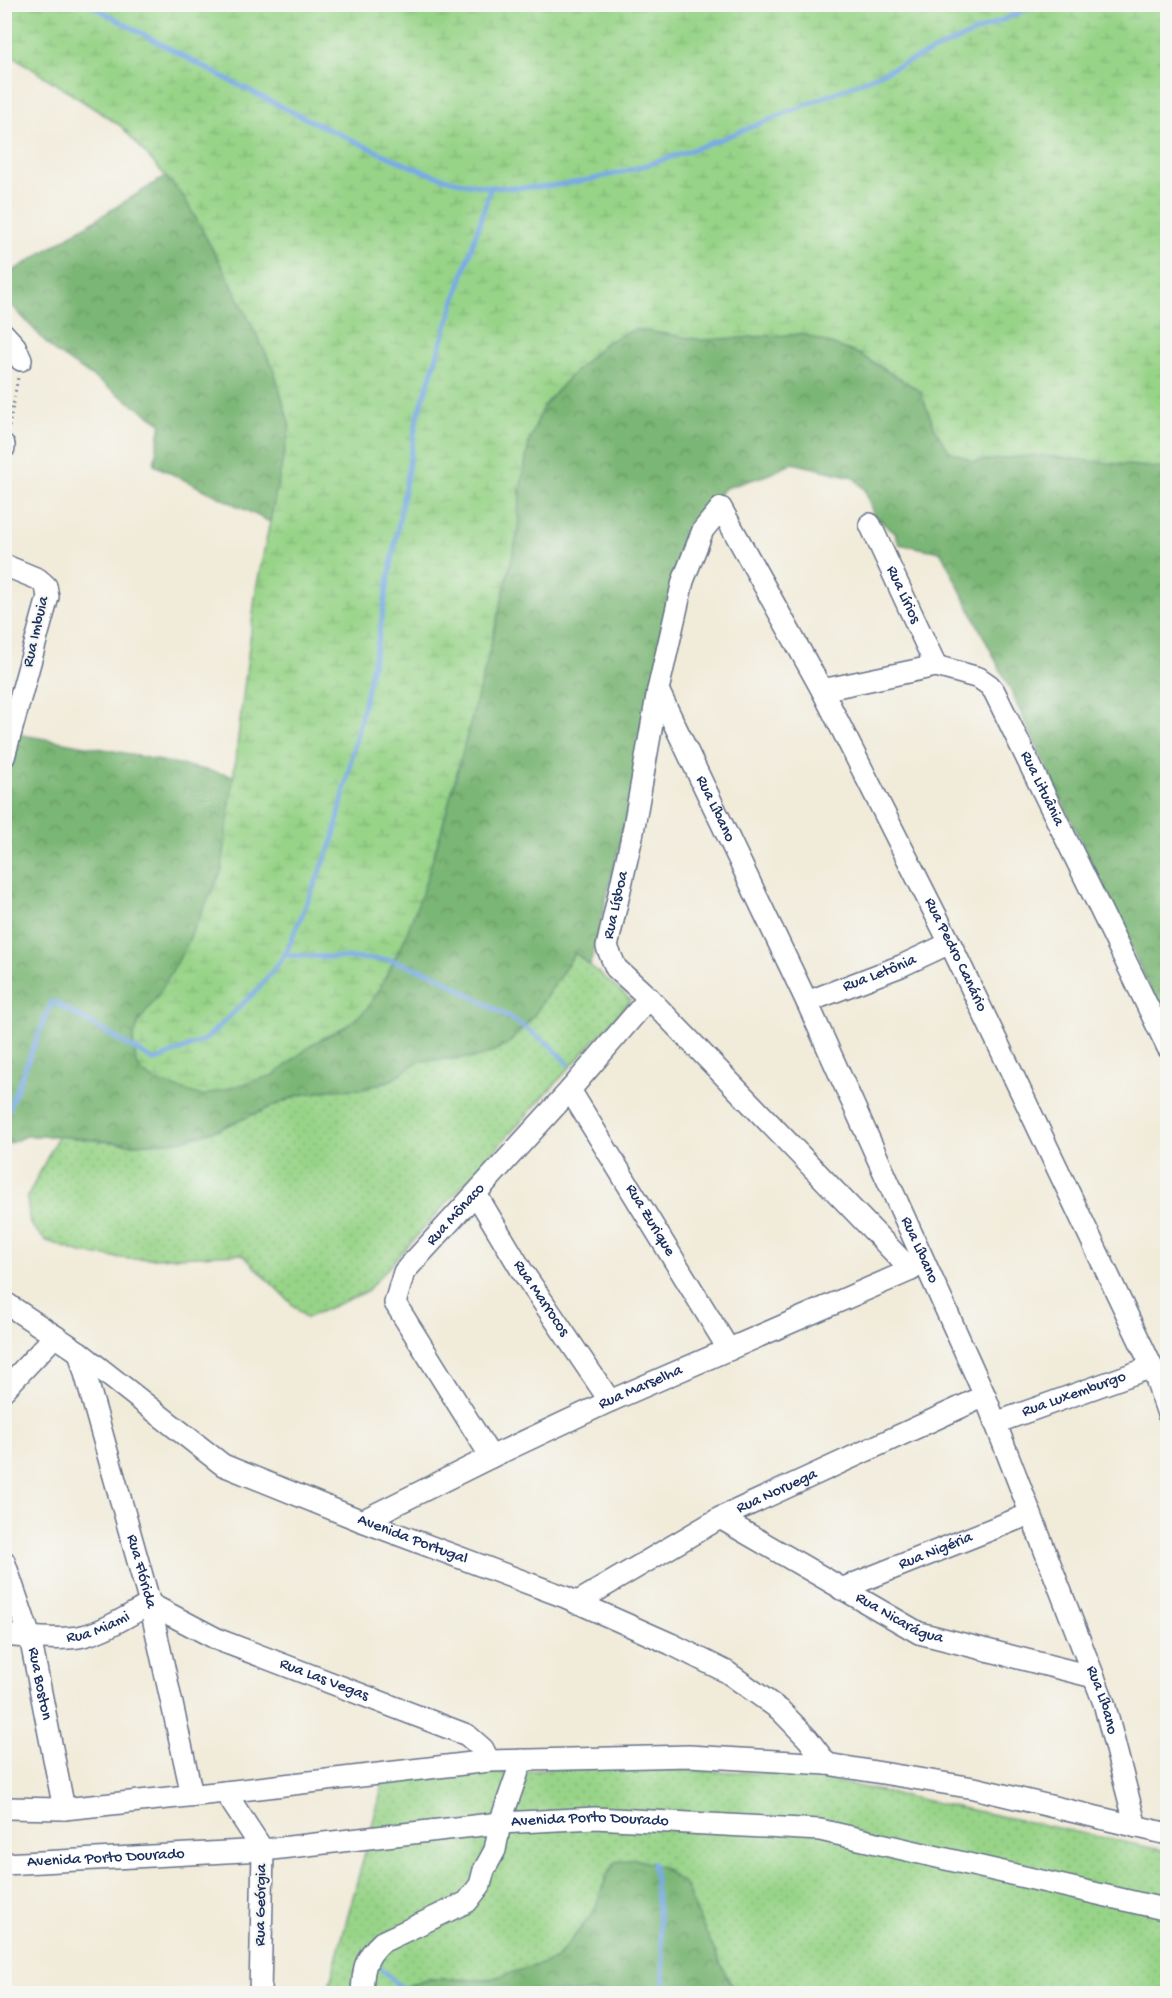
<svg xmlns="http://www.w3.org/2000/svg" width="1172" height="1998" font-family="'Gochi Hand',sans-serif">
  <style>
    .grass { fill: url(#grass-dots); stroke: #5a8273; stroke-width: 1.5 }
    .forest { fill: url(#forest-crowns); stroke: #4a7269; stroke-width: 1.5 }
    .wetland { fill: url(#wetland-marsh); stroke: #5a8273; stroke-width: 1.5 }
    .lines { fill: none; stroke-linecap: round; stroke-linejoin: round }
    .stream { stroke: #79aae4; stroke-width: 5 }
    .minor-casing { stroke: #667189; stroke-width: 24 }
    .path { stroke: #667189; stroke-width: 3; stroke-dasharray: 1.5 4.5; stroke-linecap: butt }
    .minor { stroke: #fff; stroke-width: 21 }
    .labels { text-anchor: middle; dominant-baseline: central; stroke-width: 4.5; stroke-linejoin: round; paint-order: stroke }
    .street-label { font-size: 16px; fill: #1b2f5e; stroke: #f6f6f2 }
  </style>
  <defs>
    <pattern id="grass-dots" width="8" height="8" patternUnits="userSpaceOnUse" patternTransform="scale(1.5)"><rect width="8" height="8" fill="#98d488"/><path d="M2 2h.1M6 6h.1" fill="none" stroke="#82b678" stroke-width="1.8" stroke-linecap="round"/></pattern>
    <pattern id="forest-crowns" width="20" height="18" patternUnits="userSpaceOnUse" patternTransform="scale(1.5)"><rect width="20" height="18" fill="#7ab674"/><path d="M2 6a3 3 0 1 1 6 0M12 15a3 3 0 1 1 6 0" fill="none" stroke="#639462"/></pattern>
    <pattern id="wetland-marsh" width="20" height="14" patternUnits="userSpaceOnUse" patternTransform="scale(1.5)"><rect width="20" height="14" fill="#98d488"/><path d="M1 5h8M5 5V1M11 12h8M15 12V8" fill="none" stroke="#82b678"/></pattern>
  </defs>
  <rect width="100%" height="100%" fill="#f6f6f2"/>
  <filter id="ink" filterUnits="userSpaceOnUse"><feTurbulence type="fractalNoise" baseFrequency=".0167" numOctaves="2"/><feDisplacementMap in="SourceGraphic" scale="12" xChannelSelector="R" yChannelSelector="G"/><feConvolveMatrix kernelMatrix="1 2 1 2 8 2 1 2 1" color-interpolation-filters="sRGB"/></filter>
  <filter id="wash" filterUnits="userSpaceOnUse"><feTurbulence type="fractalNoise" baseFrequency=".008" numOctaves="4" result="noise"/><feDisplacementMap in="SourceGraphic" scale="24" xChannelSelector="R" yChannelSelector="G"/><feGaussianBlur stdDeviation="1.35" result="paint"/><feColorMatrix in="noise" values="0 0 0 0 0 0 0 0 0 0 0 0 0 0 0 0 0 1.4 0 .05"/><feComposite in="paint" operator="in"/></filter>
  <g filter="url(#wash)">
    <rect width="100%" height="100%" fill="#f1ebd9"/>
    <!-- grass -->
    <path class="grass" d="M575 953 631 1000 366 1292 306 1318 242 1254 130 1259 81 1253 45 1240 30 1224 27 1198 58 1136 132 1144 179 1141 219 1129 299 1095 330 1090 364 1089 393 1079 418 1061 480 1057 507 1045 532 1018Z
      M600 1766 804 1775 1167 1851V1993H738L734 1991 701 1923 685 1885 607 1875 594 1912 555 1960 487 1980 430 1979 396 1990 394 1993 327 1994 384 1781Z"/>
    <!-- forest -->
    <path class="forest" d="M166 176 184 197 231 283 274 370 290 426 270 522 154 465 161 423 54 351 5 298V276Z
      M635 329 703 340 803 334 859 354 920 391 936 431 949 451 975 462 1034 455 1167 469V1025L1006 681 941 552 899 544 895 533 874 516 865 490 853 477 793 463 767 475 725 488 687 524 664 664 590 965 575 953 532 1018 507 1045 480 1057 418 1061 393 1079 364 1089 330 1090 299 1095 219 1129 179 1141 132 1144 58 1136H26L5 1145 4 779 17 734 109 750 234 776 222 870 183 952 160 992 139 1022 133 1039 136 1062 142 1072 274 1075 314 1043 346 1026 366 1010 381 986 404 940 422 893 440 835 487 661 518 532 520 491 529 442 543 407 568 378 605 343Z
      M635 1859 662 1867 685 1885 701 1923 734 1991 738 1993H394L396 1990 430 1979 487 1980 555 1960 594 1912 607 1875 615 1862Z"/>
    <!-- wetland -->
    <path class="wetland" d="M4 5H1167V469L1034 455 975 462 949 451 936 431 920 391 859 354 803 334 703 340 635 329 605 343 568 378 543 407 529 442 520 491 518 532 487 661 440 835 422 893 404 940 381 986 366 1010 346 1026 314 1043 274 1075 202 1096 153 1080 142 1072 136 1062 133 1039 139 1022 160 992 183 952 222 870 256 589 290 426 274 370 231 283 184 197 121 126 5 51Z"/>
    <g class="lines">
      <!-- stream -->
      <path class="stream" d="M89 4C175 52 260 99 350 139 384 154 418 172 455 181 562 208 695 150 793 110 876 77 957 40 1039 4
        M285 955 391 960 434 974 517 1022 550 1045 568 1064
        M4 1114 7 1113 52 1001 155 1061 206 1039 259 988 285 955 333 841 378 640 417 419 491 187
        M653 1863 663 1957 664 1994
        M381 1969 408 1994"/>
    </g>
  </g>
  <g filter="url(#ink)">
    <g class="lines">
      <defs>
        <g id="minor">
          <path d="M4 334 15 346 21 360"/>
          <path d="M4 445V448"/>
          <path id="s1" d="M870 524 936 666"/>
          <path d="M4 565 38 579 46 586 48 597 4 757"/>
          <path id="s2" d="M658 690 807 1002 985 1396 1104 1703 1136 1827"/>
          <path id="s3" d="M822 690 936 666 979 678 989 685 994 691 1168 1048"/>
          <path id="s4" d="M807 1002 901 966 950 943"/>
          <path id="s5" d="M570 1090 729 1350"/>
          <path id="s6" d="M476 1194 522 1271 610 1401"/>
          <path id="s7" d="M911 1270 649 998 616 968 607 947 633 832 658 690 683 581 703 530 721 508 822 690 950 943 1152 1367 1168 1414"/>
          <path id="s8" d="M4 1302 79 1352 223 1465 362 1521 565 1597 671 1644 727 1672 780 1710 808 1739 827 1764"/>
          <path id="s9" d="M79 1352 150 1604 192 1795"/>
          <path d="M4 1390 55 1336"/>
          <path id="s10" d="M995 1423 1152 1367"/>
          <path id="s11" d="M491 1457 395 1303 404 1272 570 1090 649 998"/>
          <path id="s12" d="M720 1518 919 1633 1094 1677"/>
          <path id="s13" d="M362 1521 491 1457 610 1401 911 1270 921 1263"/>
          <path id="s14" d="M4 1561 30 1637 64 1809"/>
          <path id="s15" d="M841 1589 1030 1514"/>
          <path id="s16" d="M576 1603 720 1518 985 1396"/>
          <path id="s17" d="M4 1635C27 1637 62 1641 83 1636 107 1630 129 1615 150 1604L219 1640 467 1735 483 1749 489 1761"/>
          <path d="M225 1792 263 1850 260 1994"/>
          <path d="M4 1808 64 1809 225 1792 489 1761 689 1756 827 1764 974 1788 1168 1834"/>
          <path id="s18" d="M4 1864 263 1850 500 1823 595 1818 820 1830 1168 1910"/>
          <path d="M362 1994C363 1970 364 1958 382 1942L467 1902 480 1885 484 1870 495 1850 500 1823 522 1760"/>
        </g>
      </defs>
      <!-- minor casing -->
      <use href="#minor" class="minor-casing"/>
      <!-- path -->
      <path class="path" d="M9 427 18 377"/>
      <!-- minor -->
      <use href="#minor" class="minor"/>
    </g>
  </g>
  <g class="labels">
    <!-- street labels -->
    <g class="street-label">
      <text stroke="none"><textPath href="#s1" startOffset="78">Rua Lírios</textPath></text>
      <text transform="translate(37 632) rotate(-77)">Rua Imbuia</text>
      <text stroke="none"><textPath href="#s3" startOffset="290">Rua Lituânia</textPath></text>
      <text stroke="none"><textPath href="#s2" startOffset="132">Rua Líbano</textPath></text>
      <text stroke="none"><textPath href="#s7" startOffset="488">Rua Lísboa</textPath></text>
      <text stroke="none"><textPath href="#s7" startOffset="1407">Rua Pedro Canário</textPath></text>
      <text stroke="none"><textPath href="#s4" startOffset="78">Rua Letônia</textPath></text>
      <text stroke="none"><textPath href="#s11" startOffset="291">Rua Mônaco</textPath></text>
      <text stroke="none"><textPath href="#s5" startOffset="153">Rua Zurique</textPath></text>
      <text stroke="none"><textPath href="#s2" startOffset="618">Rua Líbano</textPath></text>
      <text stroke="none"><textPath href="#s6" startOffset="123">Rua Marrocos</textPath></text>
      <text stroke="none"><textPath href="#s13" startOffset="309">Rua Marselha</textPath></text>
      <text stroke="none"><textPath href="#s10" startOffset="84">Rua Luxemburgo</textPath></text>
      <text stroke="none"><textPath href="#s16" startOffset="230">Rua Noruega</textPath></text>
      <text stroke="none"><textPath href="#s8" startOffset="477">Avenida Portugal</textPath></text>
      <text stroke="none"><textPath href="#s15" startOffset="102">Rua Nigéria</textPath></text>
      <text stroke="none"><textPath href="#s9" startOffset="228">Rua Flórida</textPath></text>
      <text stroke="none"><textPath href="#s12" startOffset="206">Rua Nicarágua</textPath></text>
      <text stroke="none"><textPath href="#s17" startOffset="96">Rua Miami</textPath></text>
      <text stroke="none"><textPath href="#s17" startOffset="344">Rua Las Vegas</textPath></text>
      <text stroke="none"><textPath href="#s14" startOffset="128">Rua Boston</textPath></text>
      <text stroke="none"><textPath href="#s2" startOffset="1104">Rua Líbano</textPath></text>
      <text stroke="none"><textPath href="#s18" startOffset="588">Avenida Porto Dourado</textPath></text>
      <text stroke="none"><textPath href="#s18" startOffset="102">Avenida Porto Dourado</textPath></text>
      <text transform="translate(262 1905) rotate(-89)">Rua Geórgia</text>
    </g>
  </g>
  <!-- margin -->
  <rect width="1172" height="1998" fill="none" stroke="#f6f6f2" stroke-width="24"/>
</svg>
